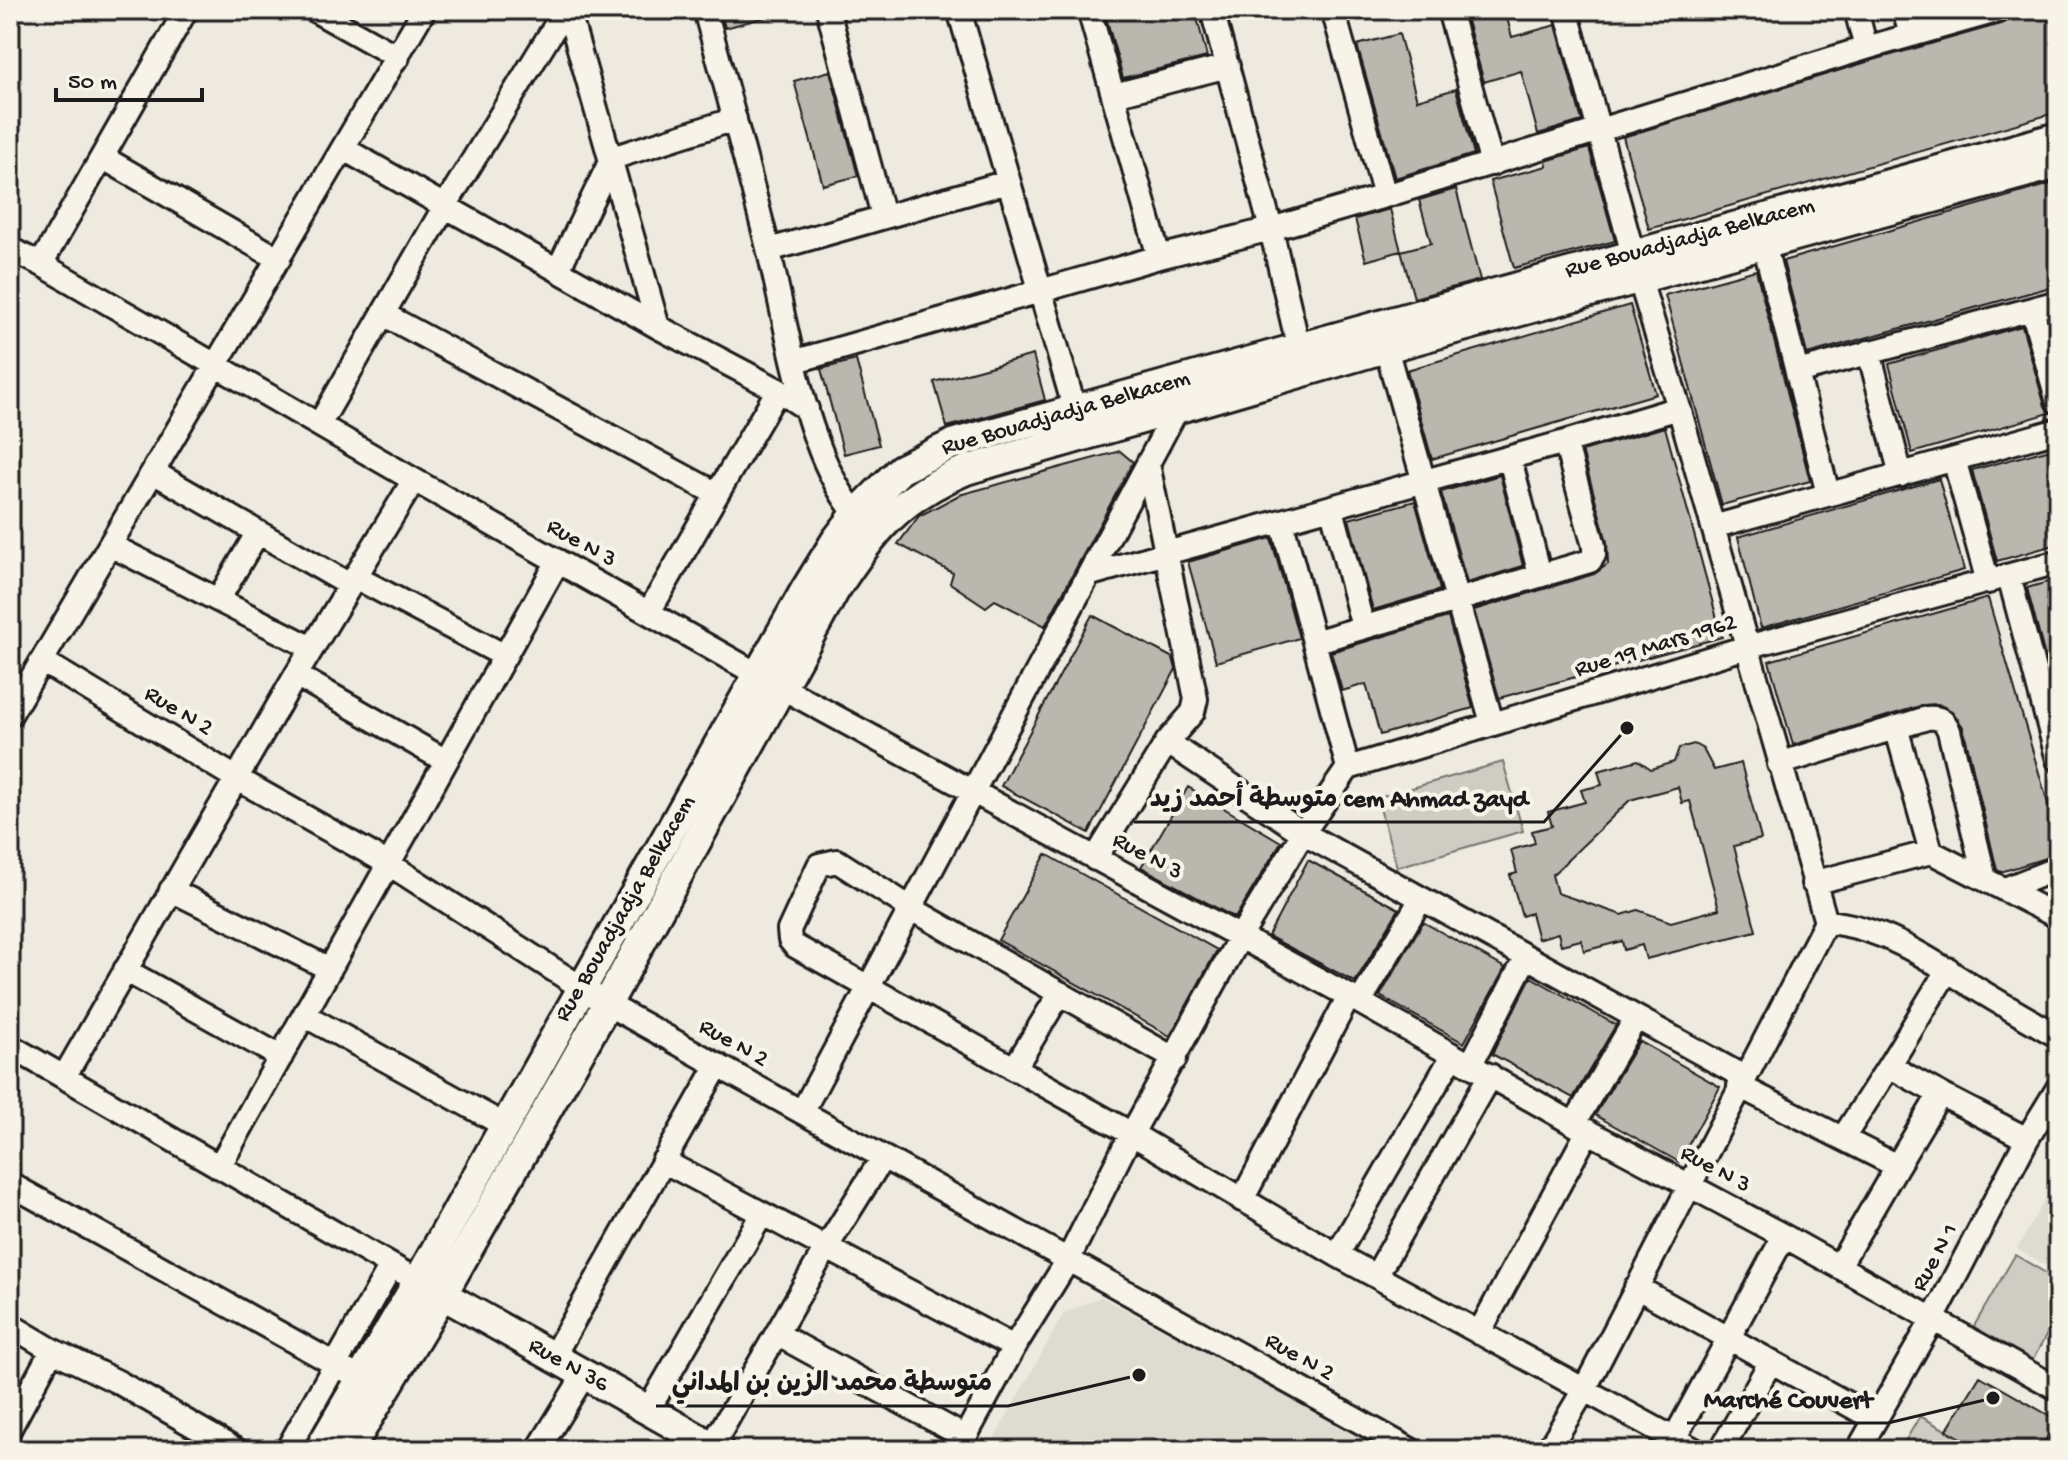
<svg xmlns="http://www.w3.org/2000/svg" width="2068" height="1460" font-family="'Gochi Hand','Playpen Sans Arabic',sans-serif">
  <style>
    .built { fill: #dedbd1 }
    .green { fill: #cfccc3; stroke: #767470; stroke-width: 2 }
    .building { fill: #bab7af; stroke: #1c1c1c; stroke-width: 2; fill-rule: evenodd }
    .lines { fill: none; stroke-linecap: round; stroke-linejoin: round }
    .minor-casing { stroke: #1c1c1c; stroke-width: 28 }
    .tertiary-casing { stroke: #1c1c1c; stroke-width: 34 }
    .minor { stroke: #f7f3e8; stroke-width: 22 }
    .tertiary { stroke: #f7f3e8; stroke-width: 28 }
    .labels { text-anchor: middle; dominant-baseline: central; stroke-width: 8; stroke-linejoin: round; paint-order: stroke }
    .street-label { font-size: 24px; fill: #1c1c1c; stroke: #f7f3e8 }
    .leader { fill: none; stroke: #1c1c1c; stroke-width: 3 }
    .callout-dot { fill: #1c1c1c; stroke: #f7f3e8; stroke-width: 3 }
    .callout-label { font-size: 26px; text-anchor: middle; font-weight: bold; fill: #1c1c1c; stroke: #f7f3e8; stroke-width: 8; stroke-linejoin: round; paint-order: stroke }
  </style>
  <rect width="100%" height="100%" fill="#eeeae0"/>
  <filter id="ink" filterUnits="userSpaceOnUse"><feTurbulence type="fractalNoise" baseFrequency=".0125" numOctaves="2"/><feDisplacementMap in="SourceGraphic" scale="16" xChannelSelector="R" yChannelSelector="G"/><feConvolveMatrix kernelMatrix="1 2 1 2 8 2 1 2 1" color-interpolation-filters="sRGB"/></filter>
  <g filter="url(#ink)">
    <!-- built -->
    <path class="built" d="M2058 1176V1272L2017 1249Z
      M1101 1297 1365 1437 1358 1450H988L1064 1313Z"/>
    <!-- green -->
    <path class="green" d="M1503 762 1523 831 1397 867 1377 798Z
      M2015 1255 2058 1280V1314L2030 1365 1970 1333Z
      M1920 1416 1982 1450H1900Z"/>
    <!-- building -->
    <path class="building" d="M720 10H772L773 15 725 28Z
      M1104 10H1195L1207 57 1123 78Z
      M1464 10H1505L1512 37 1556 25 1582 121 1538 134 1521 71 1484 82Z
      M2014 10H2058V112L1649 229 1623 137 1870 61 2004 23 2010 19Z
      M1399 34 1417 100 1456 89 1474 154 1395 178 1357 45Z
      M830 71 858 176 823 185 794 81Z
      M1589 148 1615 241 1514 268 1490 181 1547 166 1546 161Z
      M2058 182V285L1807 354 1783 261Z
      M1456 189 1480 280 1414 298 1401 251 1431 243 1419 200Z
      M1390 209 1401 251 1366 261 1355 219Z
      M1756 270 1810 481 1722 505 1665 295Z
      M1630 305 1656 394 1432 459 1407 370Z
      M2022 326 2045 406 2050 413 1912 453 1889 364Z
      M1033 355 1045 400 947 427 934 382Z
      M856 360 879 445 844 454 821 369Z
      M1665 427 1722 637 1499 698 1474 610 1594 574 1608 564 1607 542 1582 451Z
      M2058 447V544L1997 561 1972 470Z
      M1120 451 1133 462 1045 626 995 600 986 607 950 583 953 573 898 544 919 516 959 495Z
      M1500 475 1523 566 1467 583 1441 492Z
      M1939 479 1964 570 1761 628 1738 537Z
      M1415 501 1440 590 1373 610 1349 519Z
      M1271 538 1299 638 1216 662 1188 562Z
      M2058 579V706L2027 588Z
      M1988 598 2058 838V854L2001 872 1997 870 1963 727 1952 711 1938 704 1923 705 1793 745 1769 661Z
      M1092 615 1173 658 1176 669 1089 833 1001 786Z
      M1448 617 1473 708 1380 735 1366 684 1342 691 1331 652Z
      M1694 744 1703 749 1714 770 1741 763 1761 839 1734 846 1756 931 1646 959 1642 945 1624 950 1622 941 1584 951 1581 940 1561 945 1558 933 1538 939 1531 913 1522 916 1510 875 1517 873 1511 850 1535 843 1532 831 1552 826 1548 812 1585 802 1581 790 1602 785 1598 771 1638 760 1651 769 1674 762 1679 748ZM1678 787 1682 803 1690 801 1719 909 1671 922 1638 910 1622 915 1557 893 1552 875 1630 800Z
      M1188 787 1281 842 1235 918 1141 867Z
      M1046 854 1217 950 1170 1036 998 940Z
      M1308 860 1399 909 1355 982 1268 936Z
      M1423 922 1505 968 1464 1043 1380 996Z
      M1531 977 1616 1025 1573 1098 1492 1054Z
      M1639 1041 1720 1087 1679 1162 1595 1115Z
      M1980 1376 2057 1420 2040 1450H1983L1947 1430Z"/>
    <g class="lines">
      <defs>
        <path id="minor" d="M314 10 398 57
          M568 10 658 327 778 390 807 409
          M705 10C727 90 749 171 769 252 788 329 807 470 866 524
          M828 10 883 216
          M959 10 1075 410
          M1089 10 1159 257
          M1212 10 1271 229 1302 362
          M1333 10 1385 196
          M1449 10 1492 164
          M1856 10 1866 48
          M1904 10 1911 35
          M1114 95 1228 66
          M344 149 658 327
          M102 157 279 259
          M1764 244 1797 372 2058 302
          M10 249 41 264 414 480 764 678 1349 996 1574 1124 1784 1236 2058 1389
          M769 250 1007 182
          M41 264 186 10
          M558 270 612 158 735 119
          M2032 309 2058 402
          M383 314 717 494 649 612
          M1386 348 1492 723
          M1869 352 1901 475
          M796 361 1159 257 1271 229 1385 196 1866 48 2000 10
          M1797 372 1828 494
          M319 425 445 206 565 10
          M1510 459 1540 575
          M1954 459 1988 582
          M153 472 350 585
          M717 494 778 390
          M1332 509 1363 627
          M1282 523 1348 768
          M1713 527 2058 430
          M110 545 312 648
          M1091 574 1565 442
          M2009 576 2058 760
          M355 577 505 656
          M218 600 258 532
          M1314 642 1590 561 1594 555V546L1565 442 1679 408
          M42 661 236 778 389 864 607 1004 1411 1450
          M296 675 446 761
          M10 715 424 10
          M1896 727 1931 852 2058 917
          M1167 742 1303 833 1744 1077
          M1779 764 1927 718C1939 717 1945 720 1949 731L1985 879
          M1095 859 1167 742 1193 712 1196 699 1148 464
          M1813 883 1931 852
          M2005 889 2058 868
          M171 890 330 969
          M1826 922C1880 926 1927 957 1972 986 2000 1003 2029 1020 2058 1036
          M125 970 281 1057
          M1360 1002 1421 899
          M304 1015 504 1125
          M10 1046 418 1281
          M1175 1059 912 909 837 861 819 865 789 930 790 940 795 946 1132 1134 1337 1255 1695 1450
          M1471 1064 1526 957
          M1014 1069 1060 993
          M64 1077 296 675 414 480
          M1739 1086 1897 1166 1940 1094 2027 1139
          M1940 1094 1889 1066 1948 969
          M802 1112 1177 409
          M1574 1124 1636 1018
          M1843 1138 1889 1066
          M663 1161 1014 1347
          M219 1167 558 561
          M10 1184 360 1378
          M1242 1200 1349 996
          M1337 1255 1453 1055
          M1839 1266 1897 1166
          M1376 1276 1490 1075
          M1636 1287 1875 1419
          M10 1325 52 1350 118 1382 236 1450
          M1479 1333 1588 1131
          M777 1334 965 1437
          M553 1357 718 1065
          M648 1410 762 1214
          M10 1428 52 1350
          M1674 1439 1784 1236
          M712 1446 826 1248 883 1157
          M287 1450 391 1266
          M538 1450 584 1375
          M958 1450 1014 1347 1068 1260 1124 1148 1240 937 1303 833 1348 768 1747 647 2058 562
          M1548 1450 1584 1390 1826 922 1679 408 1640 280 1566 10
          M1721 1450 1771 1361
          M1858 1450 1932 1321 2027 1139 2058 1088"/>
        <path id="tertiary" d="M427 1286 719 1450
          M319 1450 418 1281 804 592 836 540 856 514 901 469 955 443 2058 137
          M349 1450 442 1295 607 1004 835 590C873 531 900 497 966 470L1386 348 2058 164"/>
      </defs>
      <!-- minor casing -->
      <use href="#minor" class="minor-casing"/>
      <!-- tertiary casing -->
      <use href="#tertiary" class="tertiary-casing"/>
      <!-- minor -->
      <use href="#minor" class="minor"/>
      <!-- tertiary -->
      <use href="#tertiary" class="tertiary"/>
    </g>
  </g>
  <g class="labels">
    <!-- street labels -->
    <g class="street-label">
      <text transform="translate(1690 239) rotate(-15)">Rue Bouadjadja Belkacem</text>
      <text transform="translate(1066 414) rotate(-16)">Rue Bouadjadja Belkacem</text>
      <text transform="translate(581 544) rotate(29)">Rue N 3</text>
      <text transform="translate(1656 647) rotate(-17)">Rue 19 Mars 1962</text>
      <text transform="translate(178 712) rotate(31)">Rue N 2</text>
      <text transform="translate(1147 857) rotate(28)">Rue N 3</text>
      <text transform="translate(626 909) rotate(-60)">Rue Bouadjadja Belkacem</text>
      <text transform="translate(733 1044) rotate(29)">Rue N 2</text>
      <text transform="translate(1715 1170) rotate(28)">Rue N 3</text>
      <text transform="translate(1936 1258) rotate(-62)">Rue N 1</text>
      <text transform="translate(1299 1358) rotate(29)">Rue N 2</text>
      <text transform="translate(568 1366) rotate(29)">Rue N 36</text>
    </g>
  </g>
  <!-- callouts -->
  <path class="leader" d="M1627 728L1544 822H1134M1139 1375L1008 1406H656M1993 1398L1888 1423H1687"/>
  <g class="callout-dot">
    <circle cx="1627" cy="728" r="8"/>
    <circle cx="1139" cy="1375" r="8"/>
    <circle cx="1993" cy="1398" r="8"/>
  </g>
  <g class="callout-label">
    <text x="1339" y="806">متوسطة أحمد زيد cem Ahmad zayd</text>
    <text x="832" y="1390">متوسطة محمد الزين بن المداني</text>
    <text x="1788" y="1407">Marché Couvert</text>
  </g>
  <!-- margin -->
  <rect width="2068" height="1460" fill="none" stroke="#f7f3e8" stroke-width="40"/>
  <rect x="20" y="20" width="2028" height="1420" fill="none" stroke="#1c1c1c" stroke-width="3" filter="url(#ink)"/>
  <!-- scale -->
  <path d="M56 88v12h146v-12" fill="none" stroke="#1c1c1c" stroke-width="4"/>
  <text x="68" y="88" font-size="24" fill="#1c1c1c" stroke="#f7f3e8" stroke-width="6" paint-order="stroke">50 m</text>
</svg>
